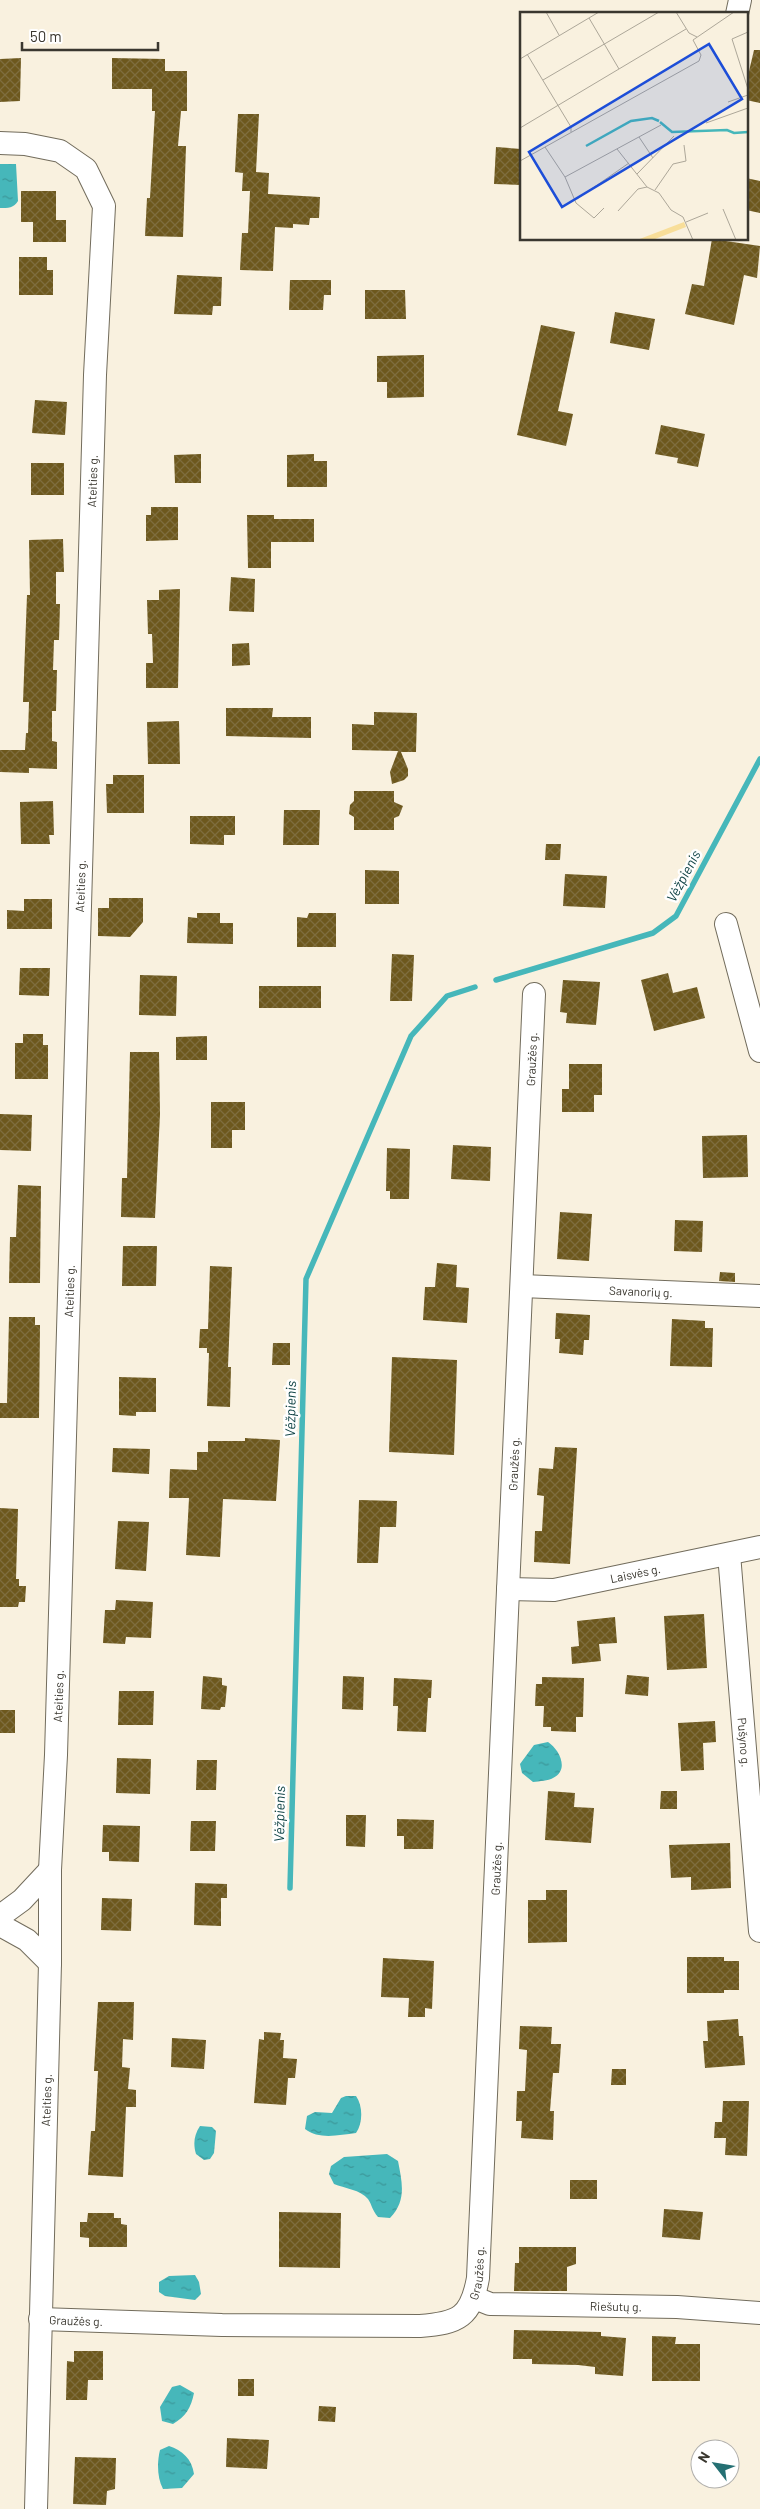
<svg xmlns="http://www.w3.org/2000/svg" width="760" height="2509" font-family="Barlow,sans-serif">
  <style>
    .water { fill: url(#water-ripples) }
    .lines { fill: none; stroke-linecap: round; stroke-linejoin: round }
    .stream { stroke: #46b7ba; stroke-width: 5.5 }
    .building { fill: url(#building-cross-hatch) }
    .minor-casing { stroke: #726c5c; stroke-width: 24 }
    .minor { stroke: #fff; stroke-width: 22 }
    .labels { text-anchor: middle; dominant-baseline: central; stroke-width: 5; stroke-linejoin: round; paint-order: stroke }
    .street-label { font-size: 12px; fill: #3a372f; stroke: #fff }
    .water-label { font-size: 14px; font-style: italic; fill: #114446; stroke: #fff }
    .inset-river { fill: none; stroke: #46b7ba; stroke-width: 2.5 }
    .inset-road { fill: none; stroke: #ada799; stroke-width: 1 }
    .view { fill: #1d4ed8; fill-opacity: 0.15; stroke: #1d4ed8; stroke-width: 2.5 }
    .inset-edge { fill: none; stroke: #3a372f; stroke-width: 2.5 }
  </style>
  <defs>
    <pattern id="water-ripples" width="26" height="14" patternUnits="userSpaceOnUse" patternTransform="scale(1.25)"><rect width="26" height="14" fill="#46b7ba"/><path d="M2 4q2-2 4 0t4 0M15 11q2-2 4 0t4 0" fill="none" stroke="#3b9698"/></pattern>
    <pattern id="building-cross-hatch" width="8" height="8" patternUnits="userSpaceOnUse" patternTransform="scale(1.25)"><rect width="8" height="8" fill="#6d581d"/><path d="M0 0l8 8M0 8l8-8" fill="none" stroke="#7e6d3e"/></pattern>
  </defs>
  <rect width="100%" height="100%" fill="#f9f1df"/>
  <!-- water -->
  <path class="water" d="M0 164H16L18 201C14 208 8 208 0 208Z
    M548 1742C559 1749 570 1770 553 1778 548 1781 540 1781 533 1782L522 1773 520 1764 534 1745Z
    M346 2096H356C363 2106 363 2123 356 2133 339 2135 319 2140 305 2129L307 2116 315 2112 332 2113 341 2098Z
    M200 2126 212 2127 216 2131 214 2153 210 2159 204 2160 196 2154C193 2144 194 2135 200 2126Z
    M387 2154 398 2161C402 2182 407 2201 390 2218L378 2217C372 2210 372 2205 368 2199 361 2190 344 2188 334 2184L329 2174 331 2166 344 2157Z
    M195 2275 199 2282 201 2294 195 2300 165 2296 159 2292V2282L169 2276Z
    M180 2385 194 2393C191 2408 186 2416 173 2424L162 2421 160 2407 172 2387Z
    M169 2446C182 2450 192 2459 194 2474L182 2488 163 2489C157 2478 157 2462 160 2450Z"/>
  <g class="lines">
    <!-- stream -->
    <path class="stream" d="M496 980 653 933 676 916 760 759
      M290 1888 306 1279 411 1036 447 996 475 987"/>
  </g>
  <!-- building -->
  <path class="building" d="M754 50H760V103L746 100V84Z
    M21 58 20 101 0 102V59Z
    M112 58 165 59V71H187V111H181L178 146H186L183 237 145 236 147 198H150L155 111H152V89H112Z
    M238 114H259L256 172 269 173 268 194 320 197 319 218H310L309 225 293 224V228L275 227 273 271 240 270 242 233H248L250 191H242L243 173 235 172Z
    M496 147 521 149V185L494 184Z
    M746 178 760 181V213L746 210Z
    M21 191H56V220H66V242H33V222H21Z
    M712 239 760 246 757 278 744 275 734 325 685 314 692 284 704 286Z
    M19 257H47V270H53V295H19Z
    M177 275 222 277 221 306H213L212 315 174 314Z
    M290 280H331V295H324L323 310H289Z
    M365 290H405L406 319H365Z
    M615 312 655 319 649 350 610 343Z
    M541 325 575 332 558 411 573 414 566 446 517 435Z
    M424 355V397L387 398V382H377V356Z
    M35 400 67 402 65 435 32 433Z
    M661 425 705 434 698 467 677 463 678 458 655 454Z
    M201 454V483H175L174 455Z
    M314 454V461H327V487H287V455Z
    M31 463H64V495H31Z
    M151 507H178V540L146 541V515H151Z
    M247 515H274V519H314V542H271V568H248Z
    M63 539 64 572H56V604H60L59 640H54L53 670H57L56 711H52V741L57 742V769L29 768V773L0 772V750H25L26 733H28L29 702H23L27 595H30L29 540Z
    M231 577 255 579 254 612 229 611Z
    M180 589 178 688H146V663H153L152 634H148L147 600H159V590Z
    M249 643 250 665 232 666V644Z
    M226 708H273L272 717H311V738L226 736Z
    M374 712 417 713 416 752H401L408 769V776L404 780 392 784 390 772 398 751 352 750V724L374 725Z
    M179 721 180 764H148L147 722Z
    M113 775H144V813H107L106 784H113Z
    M354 791H394V802L403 806 399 816 394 818V830H354V817L349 814 350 805 354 801Z
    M53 801 54 835H49L50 844H21L20 802Z
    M284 810H320L319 845H283Z
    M190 816H235V835H224V845L190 844Z
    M546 844H561L560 860H545Z
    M365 870 399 871V904H365Z
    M565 874 607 876 605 908 563 906Z
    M109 898H143V922L130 937 98 936V908H109Z
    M24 899H52V929H7V910L24 911Z
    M197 913H220V923H233V944L187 943 188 917 197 918Z
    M309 913H336V947H297V917L307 918Z
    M392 954 414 955 412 1001H390Z
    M20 968H50L49 996 19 995Z
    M668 973 673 993 697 987 705 1018 654 1031 641 980Z
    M140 975 177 976 176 1016 139 1015Z
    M563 980 600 982 596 1025 566 1023 567 1013 560 1012Z
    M259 986H321V1008H259Z
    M23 1034H43V1045H48V1079H15V1043H23Z
    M207 1036V1060H176V1037Z
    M130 1052H159L160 1114 155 1218 121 1217 122 1178H127Z
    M569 1064H602V1095H594V1112H562V1089H569Z
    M211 1102H245V1130H232V1148H211Z
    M0 1114 32 1115 31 1151 0 1150Z
    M747 1135 748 1177 703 1178 702 1136Z
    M453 1145 491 1147 490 1181 451 1179Z
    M387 1148 410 1149 409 1199H390V1191H386Z
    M18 1185 41 1186 40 1283H9L10 1237H16Z
    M560 1212 592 1214 589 1261 557 1259Z
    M675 1220 703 1221 702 1252 674 1251Z
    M123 1246H157L156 1286H122Z
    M437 1263 457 1265 456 1287 469 1288 467 1323 423 1320 425 1287H435Z
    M210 1266 232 1267 228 1367H231L230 1407 207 1406 209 1353H207V1348H199L200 1329H208Z
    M720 1272 735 1273V1282L719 1281Z
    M556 1313 590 1315 589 1340H584L583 1355 559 1353 560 1339H555Z
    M9 1317H35V1325H40L39 1418H0V1403H7Z
    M672 1319 705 1321V1328H713L712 1367 670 1366Z
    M273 1343H290V1365H272Z
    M392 1357 457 1360 454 1455 389 1452Z
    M119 1377 156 1378V1412H136V1416L119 1415Z
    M245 1438 280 1440 276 1501 223 1499 220 1557 186 1555 189 1498H169L170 1469 197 1470V1452H208V1441H245Z
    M555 1447 577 1448 570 1564 534 1562 535 1531H542L544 1496 537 1495 539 1468 553 1469Z
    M113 1448 150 1449 149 1474 112 1472Z
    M359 1500 397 1501 396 1527H380L378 1563H357Z
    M0 1508 18 1509 16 1579H19V1586H26L25 1602H19L18 1607H0Z
    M118 1521 149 1522 146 1571 115 1569Z
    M116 1600 153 1602 151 1638 126 1637 125 1644 103 1643 105 1610H115Z
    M704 1614 707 1668 667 1670 664 1616Z
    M615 1617 617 1643 599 1644 601 1661 572 1664 571 1647 579 1646 577 1621Z
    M627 1675 649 1677 648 1696 625 1694Z
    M203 1676 222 1678V1685L227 1686 225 1707H221L220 1710 201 1709Z
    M343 1676 364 1677 363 1710 342 1709Z
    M542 1677 584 1678 583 1717H576V1732L551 1731V1727H543L544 1706H535L536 1684H542Z
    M394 1678 432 1680 431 1698H428L426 1732 397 1731 398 1706H393Z
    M119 1691H154L153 1725H118Z
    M0 1710H15V1733H0Z
    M715 1721 716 1742 703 1743 704 1770 681 1771 678 1723Z
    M117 1758 151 1759 150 1794 116 1793Z
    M197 1760H217L216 1790H196Z
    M548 1791 575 1793 574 1807 594 1808 591 1843 545 1840Z
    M661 1791H677V1809H660Z
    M346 1815H366L365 1847 346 1846Z
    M397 1819 434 1820 433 1849H404V1836H397Z
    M191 1821H216L215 1851H190Z
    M103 1825 140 1826 139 1862 109 1861V1852H102Z
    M730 1843 731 1888 691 1890V1877L671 1878 669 1845Z
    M195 1883 227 1884V1898H221V1926L194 1925Z
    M546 1890H567V1942L528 1943V1900H546Z
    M102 1898 132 1899 131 1931 101 1930Z
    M687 1957H724V1961H739V1990H724V1993H687Z
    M383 1958 434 1961 432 2009 425 2008V2017H408L409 1998 381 1997Z
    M98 2002H134L133 2040 123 2039 122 2067 130 2068 128 2089 136 2090V2107H126L123 2177 88 2175 91 2131H95L98 2071H94Z
    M738 2019 739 2036H743L745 2065 705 2068 703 2041H708L707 2021Z
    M520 2026 552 2027 551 2044H561L559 2073H553L550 2111H554L553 2140 521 2138 522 2121H516L517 2091H525L527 2050 519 2049Z
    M264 2032 281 2033 280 2040H284L283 2058 297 2059 295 2078H288L286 2105 254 2103 259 2039 264 2040Z
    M172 2038 206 2040 204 2069 171 2067Z
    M612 2069H626V2085H611Z
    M723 2101H749L747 2156 725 2155 726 2138H714L715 2122H722Z
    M570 2180H597V2199H570Z
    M664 2209 703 2212 700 2240 662 2237Z
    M279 2212 341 2213 340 2268 279 2267Z
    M88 2213H114V2218H121V2224L127 2225V2247H89V2238L80 2237V2222H87Z
    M519 2247H576V2264L567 2267V2291H514L515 2263H519Z
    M514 2330 601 2332V2336L626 2338 623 2376 595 2374V2367L578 2365 532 2364V2359H513Z
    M652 2336 676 2337 675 2344H700V2381H652Z
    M74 2351H103V2380H88L87 2400H66L67 2361 74 2362Z
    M238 2379H254V2396H238Z
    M319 2406 336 2407 335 2422 318 2421Z
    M227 2438 269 2440 267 2469 226 2467Z
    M75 2457 116 2458 115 2489 107 2491 106 2505 73 2504Z"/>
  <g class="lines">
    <defs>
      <g id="minor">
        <path d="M737 14 740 0"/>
        <path d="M0 143 25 144 60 151 86 169 104 206 95 375 56 1755 50 1870V1963L36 2509"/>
        <path d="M726 924 760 1051"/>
        <path id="s1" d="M522 1286 760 1296"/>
        <path id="s2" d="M729 1554 760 1931"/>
        <path id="s3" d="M508 1589 554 1590 760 1547"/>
        <path d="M0 1916 22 1900 50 1870"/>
        <path d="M0 1925 27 1940 50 1963"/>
        <path id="s4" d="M475 2298 490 2304 677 2307 760 2313"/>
        <path id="s5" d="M40 2319 222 2325 420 2326C459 2323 471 2317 478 2278L534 994"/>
      </g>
    </defs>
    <!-- minor casing -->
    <use href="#minor" class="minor-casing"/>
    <!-- minor -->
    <use href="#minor" class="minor"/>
  </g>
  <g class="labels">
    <!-- street labels -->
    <g class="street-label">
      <text transform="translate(92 481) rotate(-88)">Ateities g.</text>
      <text transform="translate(80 886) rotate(-88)">Ateities g.</text>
      <text stroke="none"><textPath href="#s5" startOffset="1685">Graužės g.</textPath></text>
      <text transform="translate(69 1291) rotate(-88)">Ateities g.</text>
      <text stroke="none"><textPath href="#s1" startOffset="119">Savanorių g.</textPath></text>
      <text stroke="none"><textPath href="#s5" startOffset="1280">Graužės g.</textPath></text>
      <text stroke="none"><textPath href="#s3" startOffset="129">Laisvės g.</textPath></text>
      <text transform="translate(58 1696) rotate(-88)">Ateities g.</text>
      <text stroke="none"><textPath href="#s2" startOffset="189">Pušyno g.</textPath></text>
      <text stroke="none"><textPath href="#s5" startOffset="875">Graužės g.</textPath></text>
      <text transform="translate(46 2100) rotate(-88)">Ateities g.</text>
      <text stroke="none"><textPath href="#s5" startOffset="470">Graužės g.</textPath></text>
      <text stroke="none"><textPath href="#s4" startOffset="142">Riešutų g.</textPath></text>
      <text stroke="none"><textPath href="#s5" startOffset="36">Graužės g.</textPath></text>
    </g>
    <!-- water labels -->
    <g class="water-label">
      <text transform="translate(683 876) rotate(-62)">Vėžpienis</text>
      <text transform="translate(290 1409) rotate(-89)">Vėžpienis</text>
      <text transform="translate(279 1814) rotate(-89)">Vėžpienis</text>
    </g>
  </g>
  <!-- overview -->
  <g transform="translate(520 12)">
    <rect width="228" height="228" fill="#f9f1df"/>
    <path d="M164 210 166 215 135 227 117 228Z" fill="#f8de99"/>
    <path class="inset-river" d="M140 110 152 120 207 118 214 121 228 120M66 134 111 109 132 106 139 109"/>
    <path class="inset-road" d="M26 0 39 23M156 0 169 21 177 25M69 6 99 57M228 20 212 27 228 77M7 42 51 115V120M0 47 79 0M23 68 139 0M208 90 228 83M186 111 228 96M0 116 166 17M119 125 133 146M25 135 45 165 141 113M97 137 127 175 139 181 151 198 163 205 173 228M0 149 179 49 181 43 173 28 214 0M117 162 154 124M45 165 56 191 74 206 84 196M135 178 153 152 166 149 164 133M57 187 109 151M203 197 216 228M98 199 118 177 127 175M166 210 188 201"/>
    <path class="view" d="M189 32 222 87 42 195 9 140Z"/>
    <rect width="228" height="228" class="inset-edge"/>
  </g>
  <!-- north arrow -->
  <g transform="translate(715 2464) rotate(301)"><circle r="24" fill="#ffffff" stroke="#b0afac"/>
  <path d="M0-4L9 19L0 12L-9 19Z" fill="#257073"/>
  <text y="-8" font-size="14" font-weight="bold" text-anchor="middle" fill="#3a372f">N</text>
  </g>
  <!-- scale -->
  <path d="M22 42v8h136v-8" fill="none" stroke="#3a372f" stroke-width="2.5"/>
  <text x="30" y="42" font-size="15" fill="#3a372f" stroke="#ffffff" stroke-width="4" paint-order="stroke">50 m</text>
</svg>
